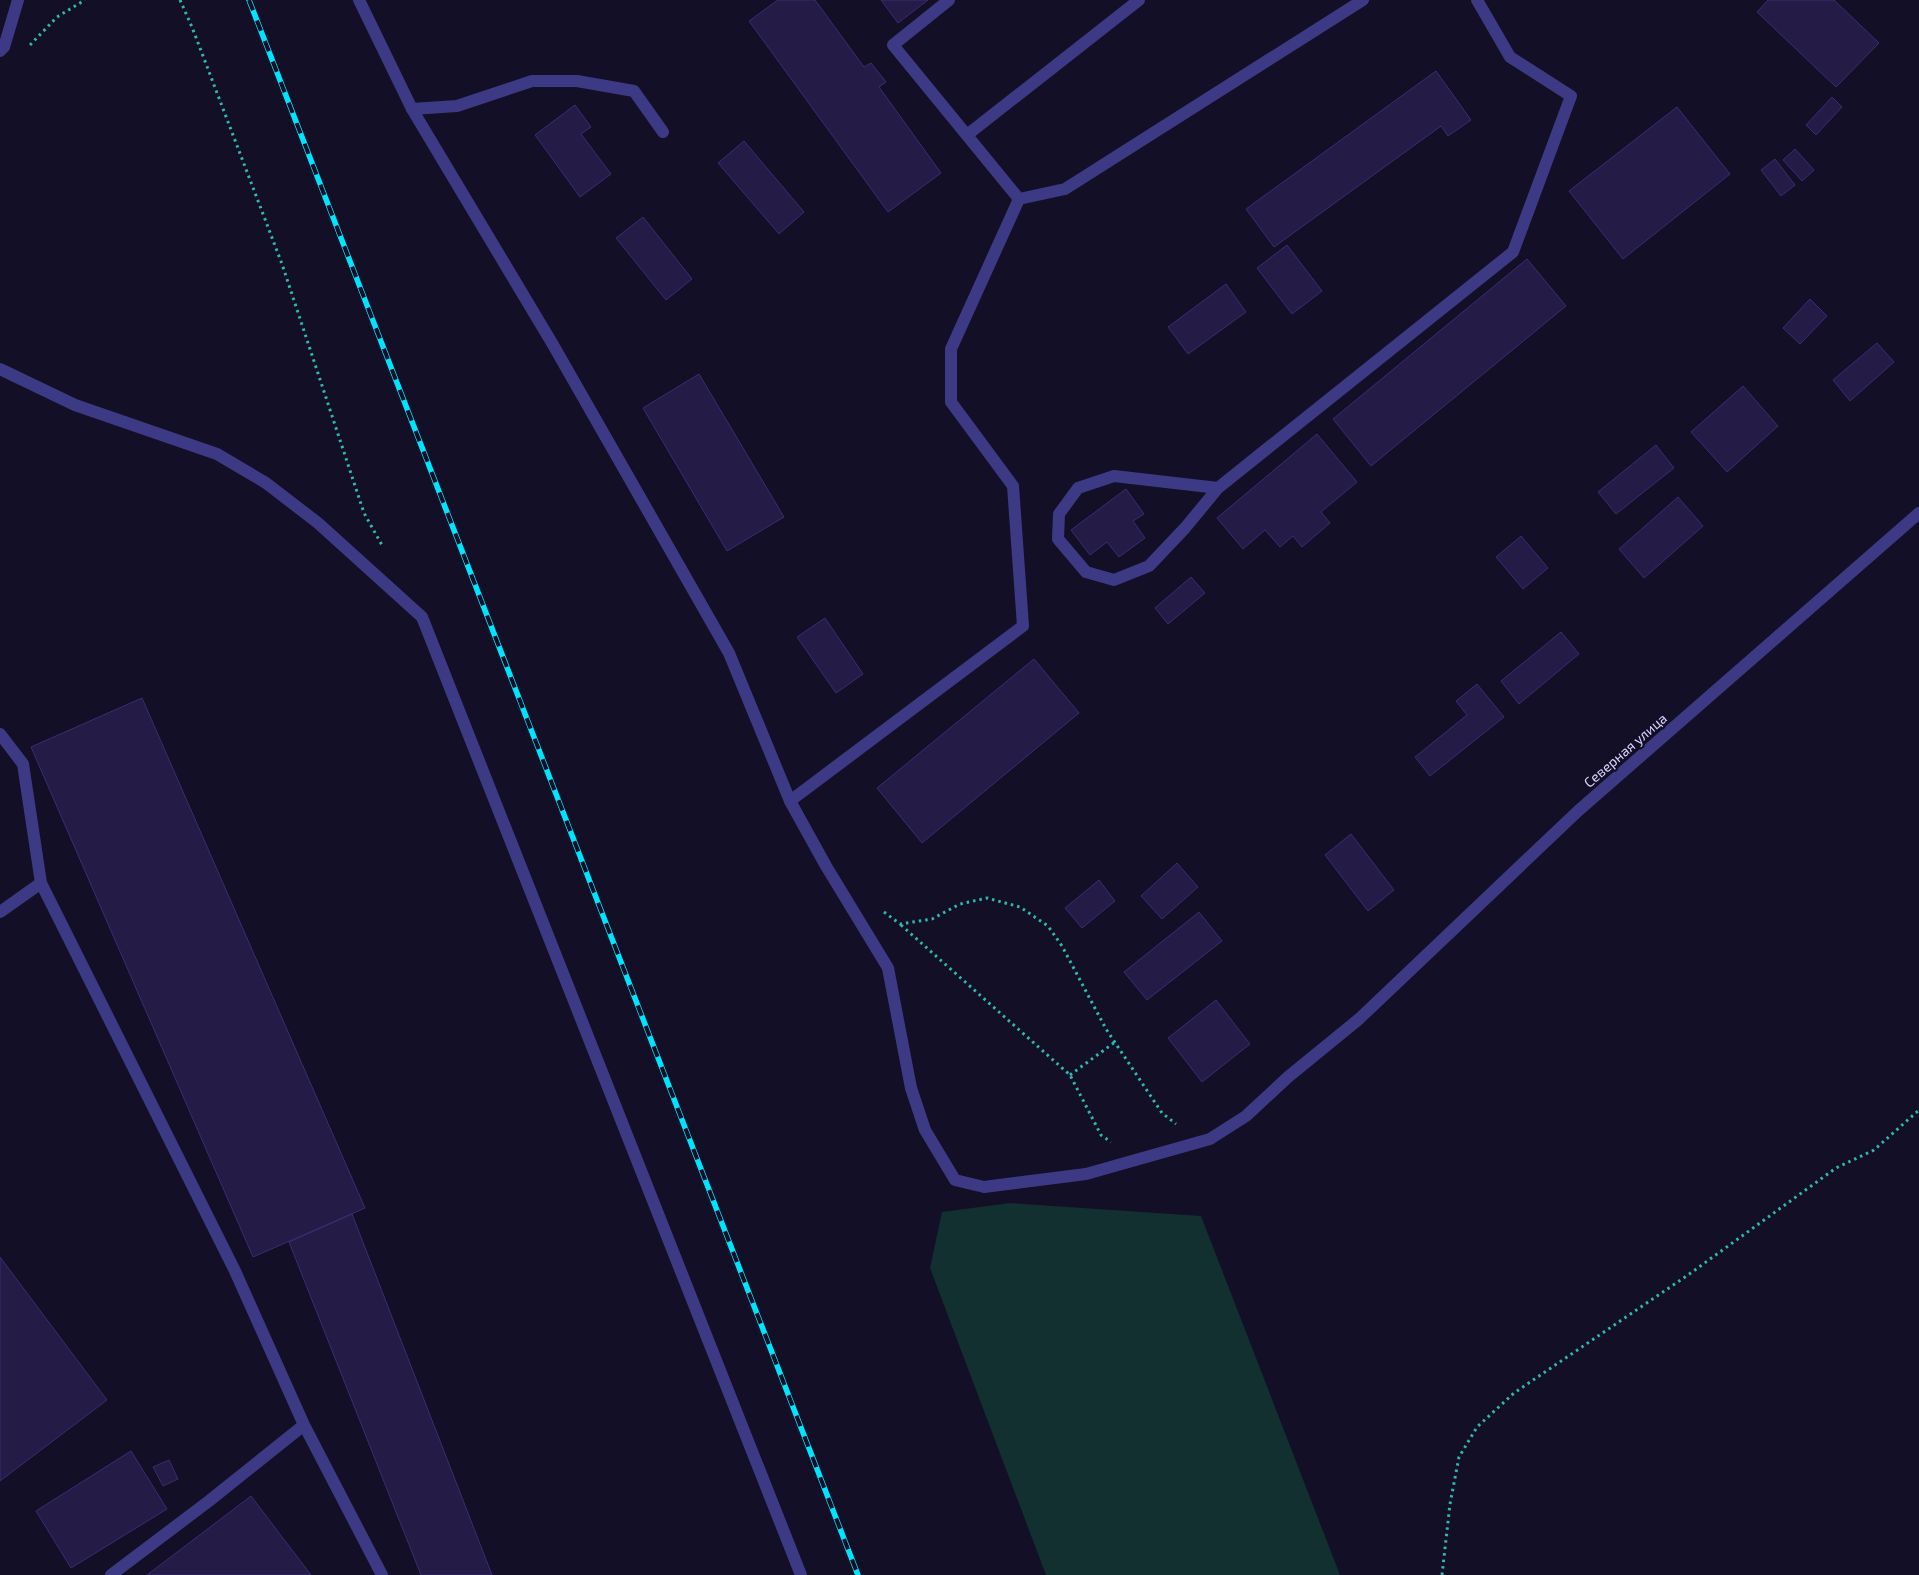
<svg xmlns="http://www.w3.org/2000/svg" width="1919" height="1575" font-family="'Exo 2',sans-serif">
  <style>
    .green { fill: #12302f }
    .building { fill: #241b47; stroke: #3b2d73 }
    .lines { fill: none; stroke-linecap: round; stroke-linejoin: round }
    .path { stroke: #2fb8b0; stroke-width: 3; stroke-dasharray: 2.5 4; stroke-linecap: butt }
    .service { stroke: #3d3a85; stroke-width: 12 }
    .minor { stroke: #3d3a85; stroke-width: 12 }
    .rail-casing { stroke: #00e5ff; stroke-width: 5.5 }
    .rail { stroke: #130f26; stroke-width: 4; stroke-dasharray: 11; stroke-linecap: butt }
    .labels { text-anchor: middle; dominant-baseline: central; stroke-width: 4.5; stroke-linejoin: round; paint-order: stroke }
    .street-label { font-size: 14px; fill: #d9d4ff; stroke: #130f26 }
  </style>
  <rect width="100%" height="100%" fill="#130f26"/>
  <!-- green -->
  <path class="green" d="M1010 1203 1201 1216 1340 1575H1046L930 1268 942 1212Z"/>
  <!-- building -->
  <path class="building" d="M778 0H815L864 67 871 63 886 82 879 87 941 173 888 212 749 21Z
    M881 0H928L898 23Z
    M1768 0H1834L1879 43 1836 87 1757 12Z
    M1436 71 1471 120 1448 136 1441 126 1274 247 1246 209Z
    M1832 97 1842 107 1816 135 1806 125Z
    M575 105 591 127 581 134 611 174 580 197 535 135Z
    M1677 107 1730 174 1623 259 1569 191Z
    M744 141 804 212 779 234 718 163Z
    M1795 149 1814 170 1802 181 1783 160Z
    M1775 159 1795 185 1781 196 1761 170Z
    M643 217 692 279 666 300 616 238Z
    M1287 245 1322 291 1292 314 1257 268Z
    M1527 259 1566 306 1371 466 1333 419Z
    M1226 284 1246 312 1188 354 1168 327Z
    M1810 299 1827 316 1800 344 1783 328Z
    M1877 343 1894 362 1850 401 1833 380Z
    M699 374 784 517 727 551 643 408Z
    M1743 386 1778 426 1727 472 1691 432Z
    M1317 434 1357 482 1321 512 1330 523 1302 547 1293 536 1280 547 1265 530 1243 549 1217 518Z
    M1656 445 1674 468 1616 514 1598 492Z
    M1126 489 1144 514 1133 521 1145 538 1119 557 1107 542 1090 555 1071 530Z
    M1678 497 1703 526 1644 578 1619 549Z
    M1521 536 1548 568 1523 589 1496 557Z
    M1191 577 1205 593 1168 624 1155 608Z
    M825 618 863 674 836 693 797 637Z
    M1561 632 1579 654 1519 704 1501 681Z
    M1034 659 1079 713 922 843 877 788Z
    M1477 684 1504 717 1430 776 1415 757 1467 715 1456 701Z
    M142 698 365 1208 253 1257 31 747Z
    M1351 834 1394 890 1368 911 1325 855Z
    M1177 863 1198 887 1162 919 1141 896Z
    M1099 880 1115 901 1082 928 1065 908Z
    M1199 912 1222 941 1147 1000 1124 972Z
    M1216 1000 1250 1044 1202 1082 1168 1038Z
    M352 1214 492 1575H421L289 1242Z
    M0 1257 107 1400 0 1481Z
    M131 1451 167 1509 71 1568 36 1511Z
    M169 1460 178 1479 163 1486 153 1467Z
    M251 1496 311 1575H147Z"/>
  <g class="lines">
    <!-- path -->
    <path class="path" d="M180 0 192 27 282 264 364 513 383 547
      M30 45 57 17 85 0
      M884 912 900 924 932 919 960 904 987 898 1020 907 1048 926 1062 946 1106 1029 1162 1113 1176 1124
      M901 925 1070 1075 1101 1135 1111 1142
      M1070 1075 1115 1042
      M1442 1575 1450 1504 1459 1457 1477 1427 1514 1393 1688 1275 1836 1168 1874 1150 1919 1110"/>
    <!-- service -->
    <path class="service" d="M412 109 457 106 532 81H577L634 91 663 132
      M967 135 1139 0
      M1019 199 1065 189 1363 0
      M1218 488 1114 476 1078 488 1059 514 1058 539 1086 572 1114 580 1149 566 1185 528 1218 488 1513 252 1571 96 1510 57 1477 0
      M0 734 23 764 41 883 235 1271 304 1425 382 1575
      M790 801 1023 626 1013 486 951 402V349L1019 199 893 45 949 0
      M0 912 41 883
      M111 1575 209 1501 304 1425"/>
    <!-- minor -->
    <path class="minor" d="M359 0 412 109 552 343 729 653 790 801 826 866 888 968 911 1088 925 1130 955 1180 984 1187 1086 1174 1210 1139 1246 1116 1288 1077 1359 1019 1578 811 1919 513
      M0 51 4 47 18 0
      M0 369 75 405 217 454 266 483 318 523 422 617 801 1575"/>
    <defs>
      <path id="rail" d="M249 0 858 1575"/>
    </defs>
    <!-- rail casing -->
    <use href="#rail" class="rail-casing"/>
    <!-- rail -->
    <use href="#rail" class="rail"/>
  </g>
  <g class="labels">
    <!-- street labels -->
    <g class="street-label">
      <text transform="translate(1625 750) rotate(-41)">Северная улица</text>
    </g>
  </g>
</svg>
